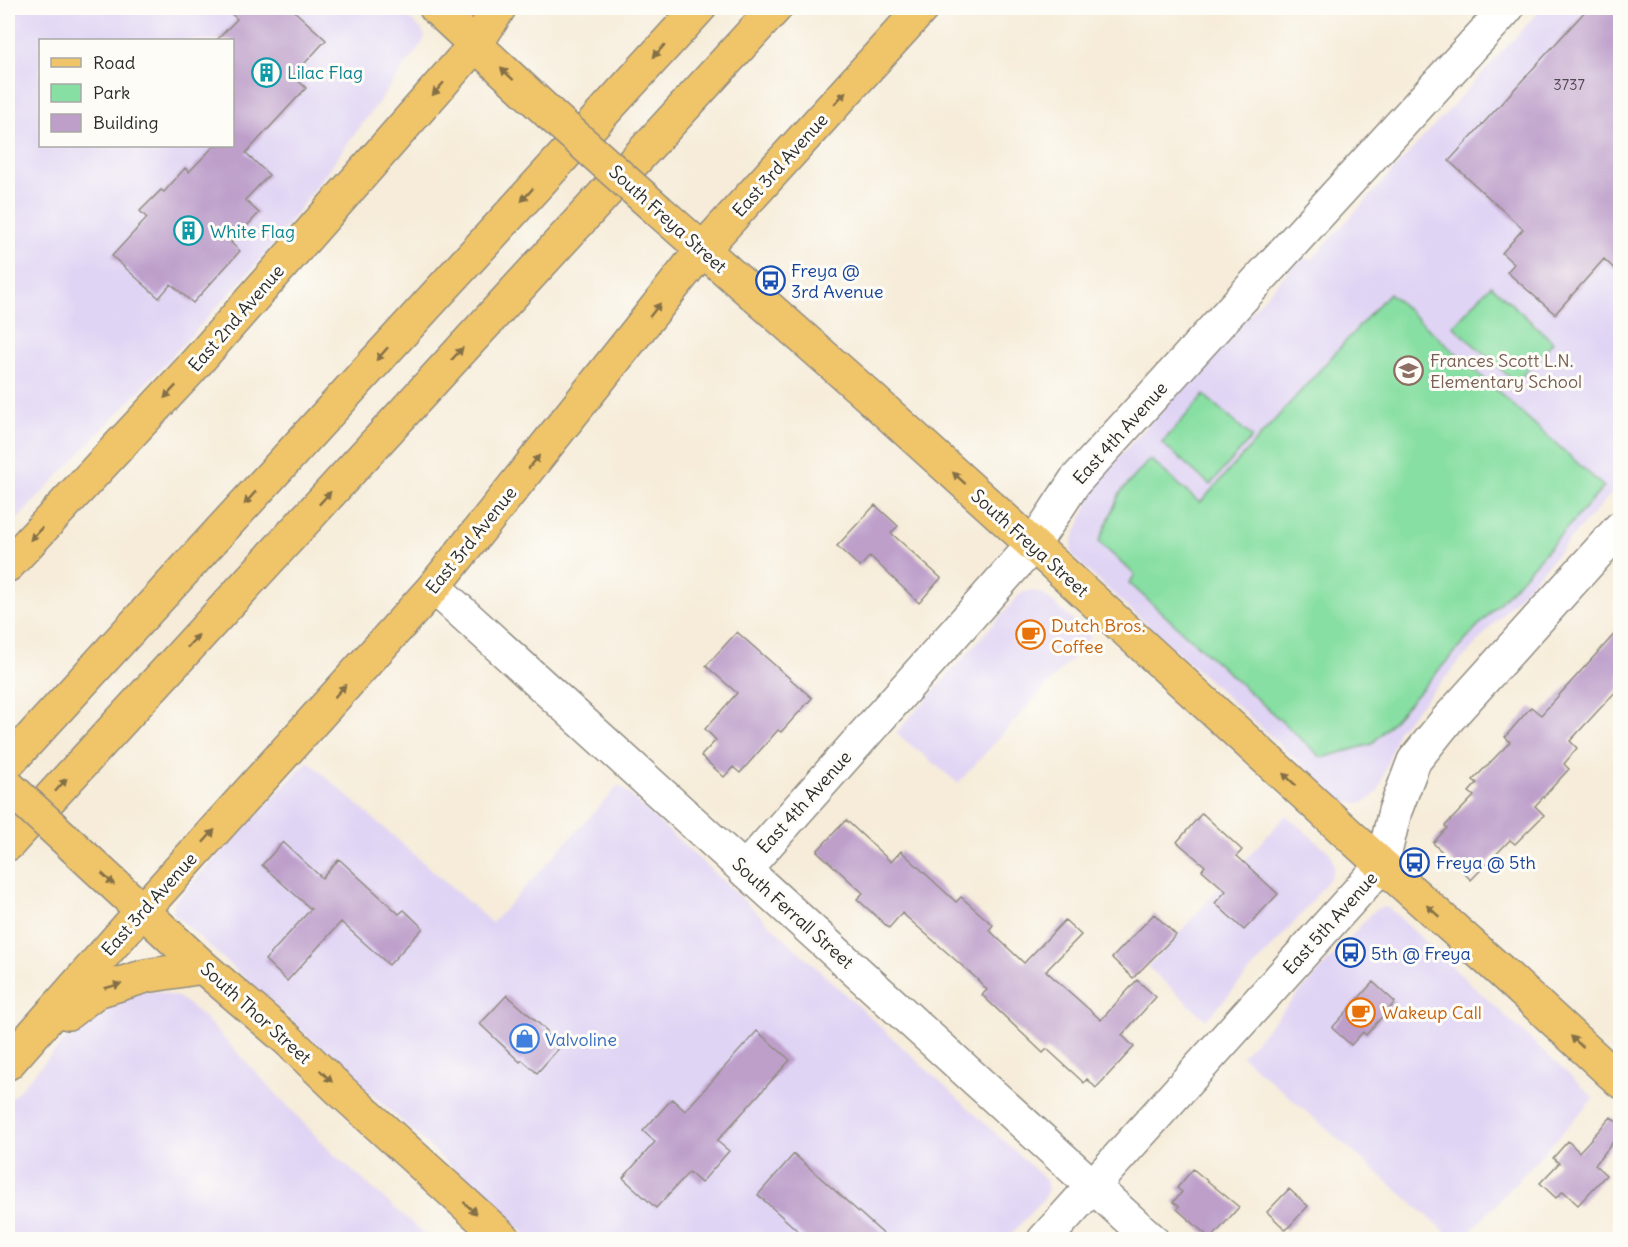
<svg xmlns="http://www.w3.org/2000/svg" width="1628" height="1247" font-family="Delius,sans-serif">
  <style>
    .built { fill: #e0d4f4; fill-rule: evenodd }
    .green { fill: #88dfa3; stroke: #5a8567; stroke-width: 1.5 }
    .building { fill: #bd9fca }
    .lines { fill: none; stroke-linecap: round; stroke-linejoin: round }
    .minor-casing { stroke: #908c82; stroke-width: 36 }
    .major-casing { stroke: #908c82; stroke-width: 36 }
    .highway-casing { stroke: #908c82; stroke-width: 36 }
    .minor { stroke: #fff; stroke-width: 33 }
    .major { stroke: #f0c469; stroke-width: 33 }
    .highway { stroke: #f0c469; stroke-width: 33 }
    .major-bridge-casing { stroke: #908c82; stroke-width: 36; stroke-linecap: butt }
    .major-bridge { stroke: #f0c469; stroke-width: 33 }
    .oneway { fill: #847047 }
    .labels { text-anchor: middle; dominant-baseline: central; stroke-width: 6; stroke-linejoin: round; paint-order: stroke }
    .number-label { font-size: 15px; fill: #504853 }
    .culture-label { font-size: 18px; fill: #0d838f; stroke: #fdfcf7; text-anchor: start }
    .street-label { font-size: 18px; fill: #2b2b2b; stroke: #fdfcf7 }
    .transit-label { font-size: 18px; fill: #164399; stroke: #fdfcf7; text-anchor: start }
    .education-label { font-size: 18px; fill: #785e54; stroke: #fdfcf7; text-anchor: start }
    .food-label { font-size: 18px; fill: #c56008; stroke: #fdfcf7; text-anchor: start }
    .shop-label { font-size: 18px; fill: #366cbe; stroke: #fdfcf7; text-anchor: start }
  </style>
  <rect width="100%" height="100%" fill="#fdfcf7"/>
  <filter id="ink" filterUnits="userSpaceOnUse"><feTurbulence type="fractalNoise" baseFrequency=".0167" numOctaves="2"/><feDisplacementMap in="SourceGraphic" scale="12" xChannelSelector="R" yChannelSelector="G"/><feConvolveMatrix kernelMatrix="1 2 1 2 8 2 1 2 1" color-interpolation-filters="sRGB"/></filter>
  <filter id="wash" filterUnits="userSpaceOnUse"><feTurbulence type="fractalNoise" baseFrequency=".008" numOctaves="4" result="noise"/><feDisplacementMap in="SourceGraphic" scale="24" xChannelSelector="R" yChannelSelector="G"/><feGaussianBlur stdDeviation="1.35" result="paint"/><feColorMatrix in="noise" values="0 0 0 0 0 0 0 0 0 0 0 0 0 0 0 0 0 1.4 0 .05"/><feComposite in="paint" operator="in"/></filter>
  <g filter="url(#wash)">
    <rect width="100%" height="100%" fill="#f6ecd9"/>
    <!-- built -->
    <path class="built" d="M8 8H397L422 30 425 36 423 42 266 254 162 367 8 529ZM40 40H232V146H40Z
      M1542 8H1620V484L1398 730 1379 789 1371 799 1361 803H1350L1340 799 1077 561 1071 552 1072 542 1098 480 1301 257 1312 259Z
      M1031 591 1042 593 1091 637 958 783 896 733 1021 593Z
      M308 761 492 923 619 785 1046 1180 1048 1189 1045 1197 1007 1239H531L173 913V907L175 901Z
      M1286 815 1330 853 1334 865 1332 875 1302 914 1206 1020 1148 967Z
      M1382 907 1389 908 1594 1098 1464 1239H1454L1242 1056 1375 910Z
      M156 991 180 998 203 1016 331 1152 430 1239H8V1102L79 1024 100 1006 127 992Z"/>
    <!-- green -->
    <path class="green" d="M1491 285 1553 342 1516 383 1453 326Z
      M1389 293 1604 487 1372 744 1322 758 1129 583 1135 575 1099 542 1120 493 1150 459 1200 503Z
      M1204 395 1252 437 1210 485 1162 443Z"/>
    <g id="blocks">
      <!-- building -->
      <path class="building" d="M225 8H291L326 40 293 76 306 88 246 153 269 175 245 200 259 213 231 243 240 251 193 303 171 284 159 298 112 256 147 218 140 211 161 190 164 192 185 168 189 172 214 146H232V40H217L237 19Z
        M1588 8H1620V274L1604 259 1555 314 1507 272 1514 264 1502 253 1523 229 1449 161Z
        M875 505 898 526 891 533 941 578 919 603 870 556 860 567 837 546Z
        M1620 628V687L1570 741 1577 748 1564 764 1569 769 1535 806 1544 815 1515 844 1510 840 1471 880 1433 843 1447 828 1445 826 1474 796 1469 792 1477 783 1473 780 1510 742 1505 737 1531 707 1541 715Z
        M737 632 812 698 781 732 778 730 740 773 733 767 724 777 701 756 716 740 705 729 737 693 706 666Z
        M1202 813 1242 850 1237 856 1278 894 1244 930 1215 903 1226 891 1202 870 1205 866 1177 842Z
        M846 820 891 862 901 851 956 902 961 897 993 925 989 930 1024 963 1065 920 1081 935 1046 971 1101 1020 1137 980 1156 997 1122 1035 1134 1047 1096 1088 1087 1079 1084 1083 1047 1049 1043 1053 982 995 987 990 976 978 902 913 889 928 857 899 863 893 817 851Z
        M283 842 322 878 339 859 399 914 404 910 423 928 389 965 341 922 287 981 265 960 311 909 262 865Z
        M1154 914 1176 935 1133 978 1112 958Z
        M1373 982 1395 1002 1366 1035 1363 1032 1351 1045 1332 1028Z
        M507 995 547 1031 545 1033 560 1047 537 1073 522 1060 520 1062 480 1024Z
        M757 1031 790 1060 717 1141 729 1151 701 1183 689 1172 656 1208 623 1178 655 1142 643 1131 672 1099 685 1111Z
        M1611 1117 1620 1125V1133L1595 1165 1606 1175 1578 1205 1563 1191 1556 1198 1540 1183 1559 1163 1553 1158 1568 1141 1579 1152Z
        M794 1154 889 1239H807L758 1195Z
        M1193 1169 1239 1207 1211 1239 1177 1209 1179 1206 1173 1202 1182 1192 1177 1188Z
        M1289 1189 1308 1206 1286 1230 1267 1212Z"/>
    </g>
  </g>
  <g filter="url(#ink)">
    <use href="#blocks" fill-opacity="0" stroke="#908c82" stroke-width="1.5"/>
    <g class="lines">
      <defs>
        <path id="minor" d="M434 587 1152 1240
          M744 870 1033 545 1075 481 1507 8
          M1044 1240 1382 865 1395 811 1414 761 1447 720 1620 528"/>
        <path id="major" d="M436 8 550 114
          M659 211 862 390 1033 545 1382 865 1504 974 1620 1081
          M8 565 188 372 476 44 499 8
          M75 848 203 967 288 1040 339 1089 505 1240
          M68 1013 97 991 146 976 203 967
          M8 1063 142 911 434 587 702 250 922 8"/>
        <path id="highway" d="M8 763 699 8
          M8 844 775 8"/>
      </defs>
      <!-- minor casing -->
      <use href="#minor" class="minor-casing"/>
      <!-- major casing -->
      <use href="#major" class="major-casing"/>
      <!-- highway casing -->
      <use href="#highway" class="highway-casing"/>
      <!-- minor -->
      <use href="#minor" class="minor"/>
      <!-- major -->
      <use href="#major" class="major"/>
      <!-- highway -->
      <use href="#highway" class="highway"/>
      <defs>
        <path id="major-bridge" d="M550 114 659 211
          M8 786 75 848"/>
      </defs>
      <!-- major-bridge casing -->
      <use href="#major-bridge" class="major-bridge-casing"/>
      <!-- major-bridge -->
      <use href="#major-bridge" class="major-bridge"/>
    </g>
    <!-- one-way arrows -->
    <defs><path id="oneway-solid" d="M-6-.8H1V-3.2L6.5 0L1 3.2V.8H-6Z" transform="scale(1.5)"/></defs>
    <g class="oneway">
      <use href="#oneway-solid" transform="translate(659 51) rotate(132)"/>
      <use href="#oneway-solid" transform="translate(507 74) rotate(-137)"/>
      <use href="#oneway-solid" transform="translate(438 89) rotate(131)"/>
      <use href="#oneway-solid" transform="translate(840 98) rotate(-48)"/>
      <use href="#oneway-solid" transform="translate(527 195) rotate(132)"/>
      <use href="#oneway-solid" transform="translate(655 310) rotate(-52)"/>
      <use href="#oneway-solid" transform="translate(382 354) rotate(132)"/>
      <use href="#oneway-solid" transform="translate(457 354) rotate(-47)"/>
      <use href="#oneway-solid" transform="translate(170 392) rotate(133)"/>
      <use href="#oneway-solid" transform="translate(534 462) rotate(-51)"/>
      <use href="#oneway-solid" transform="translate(959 478) rotate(-138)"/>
      <use href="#oneway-solid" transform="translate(250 498) rotate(132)"/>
      <use href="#oneway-solid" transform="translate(325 498) rotate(-47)"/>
      <use href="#oneway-solid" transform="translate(36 534) rotate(133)"/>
      <use href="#oneway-solid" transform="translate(193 641) rotate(-47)"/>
      <use href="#oneway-solid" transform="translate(340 691) rotate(-48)"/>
      <use href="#oneway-solid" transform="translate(1289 779) rotate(-137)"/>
      <use href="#oneway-solid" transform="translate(61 785) rotate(-48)"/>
      <use href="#oneway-solid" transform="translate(209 836) rotate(-48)"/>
      <use href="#oneway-solid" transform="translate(108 879) rotate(43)"/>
      <use href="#oneway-solid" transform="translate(1433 911) rotate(-138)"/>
      <use href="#oneway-solid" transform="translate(113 986) rotate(-16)"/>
      <use href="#oneway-solid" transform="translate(1577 1042) rotate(-137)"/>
      <use href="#oneway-solid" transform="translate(326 1076) rotate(44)"/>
      <use href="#oneway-solid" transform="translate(470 1208) rotate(43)"/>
    </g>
  </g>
  <!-- icons -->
  <defs>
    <symbol id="building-ring" viewBox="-11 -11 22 22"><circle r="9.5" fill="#fdfcf7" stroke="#0f9aa8" stroke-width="1.5"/><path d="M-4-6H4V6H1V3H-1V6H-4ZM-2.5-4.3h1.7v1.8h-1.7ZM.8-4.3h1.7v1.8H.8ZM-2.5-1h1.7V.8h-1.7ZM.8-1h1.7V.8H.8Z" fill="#0f9aa8"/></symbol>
    <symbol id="bus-ring" viewBox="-11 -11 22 22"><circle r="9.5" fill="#fdfcf7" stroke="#1a4fb4" stroke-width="1.5"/><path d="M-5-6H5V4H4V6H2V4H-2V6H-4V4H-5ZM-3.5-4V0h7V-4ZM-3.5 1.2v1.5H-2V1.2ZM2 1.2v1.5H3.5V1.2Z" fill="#1a4fb4"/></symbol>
    <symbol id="school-ring" viewBox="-11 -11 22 22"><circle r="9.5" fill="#fdfcf7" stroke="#8d6e63" stroke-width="1.5"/><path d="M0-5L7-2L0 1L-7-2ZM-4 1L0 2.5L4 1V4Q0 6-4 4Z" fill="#8d6e63"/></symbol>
    <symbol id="cafe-ring" viewBox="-11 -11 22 22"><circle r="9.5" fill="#fdfcf7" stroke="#e8710a" stroke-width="1.5"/><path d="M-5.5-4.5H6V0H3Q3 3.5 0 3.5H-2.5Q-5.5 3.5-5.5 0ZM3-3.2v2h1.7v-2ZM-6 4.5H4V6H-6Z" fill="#e8710a"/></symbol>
    <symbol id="shop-ring" viewBox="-11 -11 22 22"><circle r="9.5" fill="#fdfcf7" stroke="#3f7fe0" stroke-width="1.5"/><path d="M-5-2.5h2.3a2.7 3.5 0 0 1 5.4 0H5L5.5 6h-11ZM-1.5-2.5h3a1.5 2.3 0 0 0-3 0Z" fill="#3f7fe0"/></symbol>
  </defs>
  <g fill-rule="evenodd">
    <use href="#building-ring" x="250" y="56" width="33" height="33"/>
    <use href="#building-ring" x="172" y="214" width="33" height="33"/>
    <use href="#bus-ring" x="754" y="264" width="33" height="33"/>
    <use href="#school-ring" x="1392" y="354" width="33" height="33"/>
    <use href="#cafe-ring" x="1014" y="618" width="33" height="33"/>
    <use href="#bus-ring" x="1398" y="846" width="33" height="33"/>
    <use href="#bus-ring" x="1334" y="936" width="33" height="33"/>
    <use href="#cafe-ring" x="1344" y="996" width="33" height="33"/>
    <use href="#shop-ring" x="508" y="1022" width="33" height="33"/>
  </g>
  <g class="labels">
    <!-- number labels -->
    <g class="number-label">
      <text x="1569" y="84">3737</text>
    </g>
    <!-- culture labels -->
    <g class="culture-label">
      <text x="287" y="72">Lilac Flag</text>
      <text x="210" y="231">White Flag</text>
    </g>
    <!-- street labels -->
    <g class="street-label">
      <text transform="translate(780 165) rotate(-48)">East 3rd Avenue</text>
      <text transform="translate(668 219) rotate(42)">South Freya Street</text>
      <text transform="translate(236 318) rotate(-49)">East 2nd Avenue</text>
      <text transform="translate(1120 433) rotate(-48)">East 4th Avenue</text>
      <text transform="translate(471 540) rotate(-51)">East 3rd Avenue</text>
      <text transform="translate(1030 543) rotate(42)">South Freya Street</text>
      <text transform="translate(804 802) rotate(-48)">East 4th Avenue</text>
      <text transform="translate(149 904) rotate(-48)">East 3rd Avenue</text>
      <text transform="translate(793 913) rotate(42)">South Ferrall Street</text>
      <text transform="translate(1330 923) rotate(-48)">East 5th Avenue</text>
      <text transform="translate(256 1013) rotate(42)">South Thor Street</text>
    </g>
    <!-- transit labels -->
    <g class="transit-label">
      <text x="791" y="270">Freya @<tspan x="791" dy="21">3rd Avenue</tspan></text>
      <text x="1436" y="862">Freya @ 5th</text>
      <text x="1371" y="953">5th @ Freya</text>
    </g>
    <!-- education labels -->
    <g class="education-label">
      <text x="1430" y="360">Frances Scott L.N.<tspan x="1430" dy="21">Elementary School</tspan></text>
    </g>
    <!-- food labels -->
    <g class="food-label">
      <text x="1051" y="625">Dutch Bros.<tspan x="1051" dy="21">Coffee</tspan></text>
      <text x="1382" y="1012">Wakeup Call</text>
    </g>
    <!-- shop labels -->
    <g class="shop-label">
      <text x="545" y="1039">Valvoline</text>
    </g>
  </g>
  <!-- margin -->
  <rect width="1628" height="1247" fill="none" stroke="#fdfcf7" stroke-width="30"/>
  <!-- legend -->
  <rect x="39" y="39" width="195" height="108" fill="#fdfcf7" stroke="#a9a8a5" stroke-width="1.5"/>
  <rect x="51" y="58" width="30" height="9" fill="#f0c469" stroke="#a9a8a5" stroke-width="1.5"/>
  <text x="93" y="69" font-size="18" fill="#2b2b2b">Road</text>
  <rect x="51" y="84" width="30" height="18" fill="#88dfa3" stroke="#a9a8a5" stroke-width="1.5"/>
  <text x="93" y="99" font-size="18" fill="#2b2b2b">Park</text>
  <rect x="51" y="114" width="30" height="18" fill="#bd9fca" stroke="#a9a8a5" stroke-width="1.5"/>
  <text x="93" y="129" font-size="18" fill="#2b2b2b">Building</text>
</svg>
